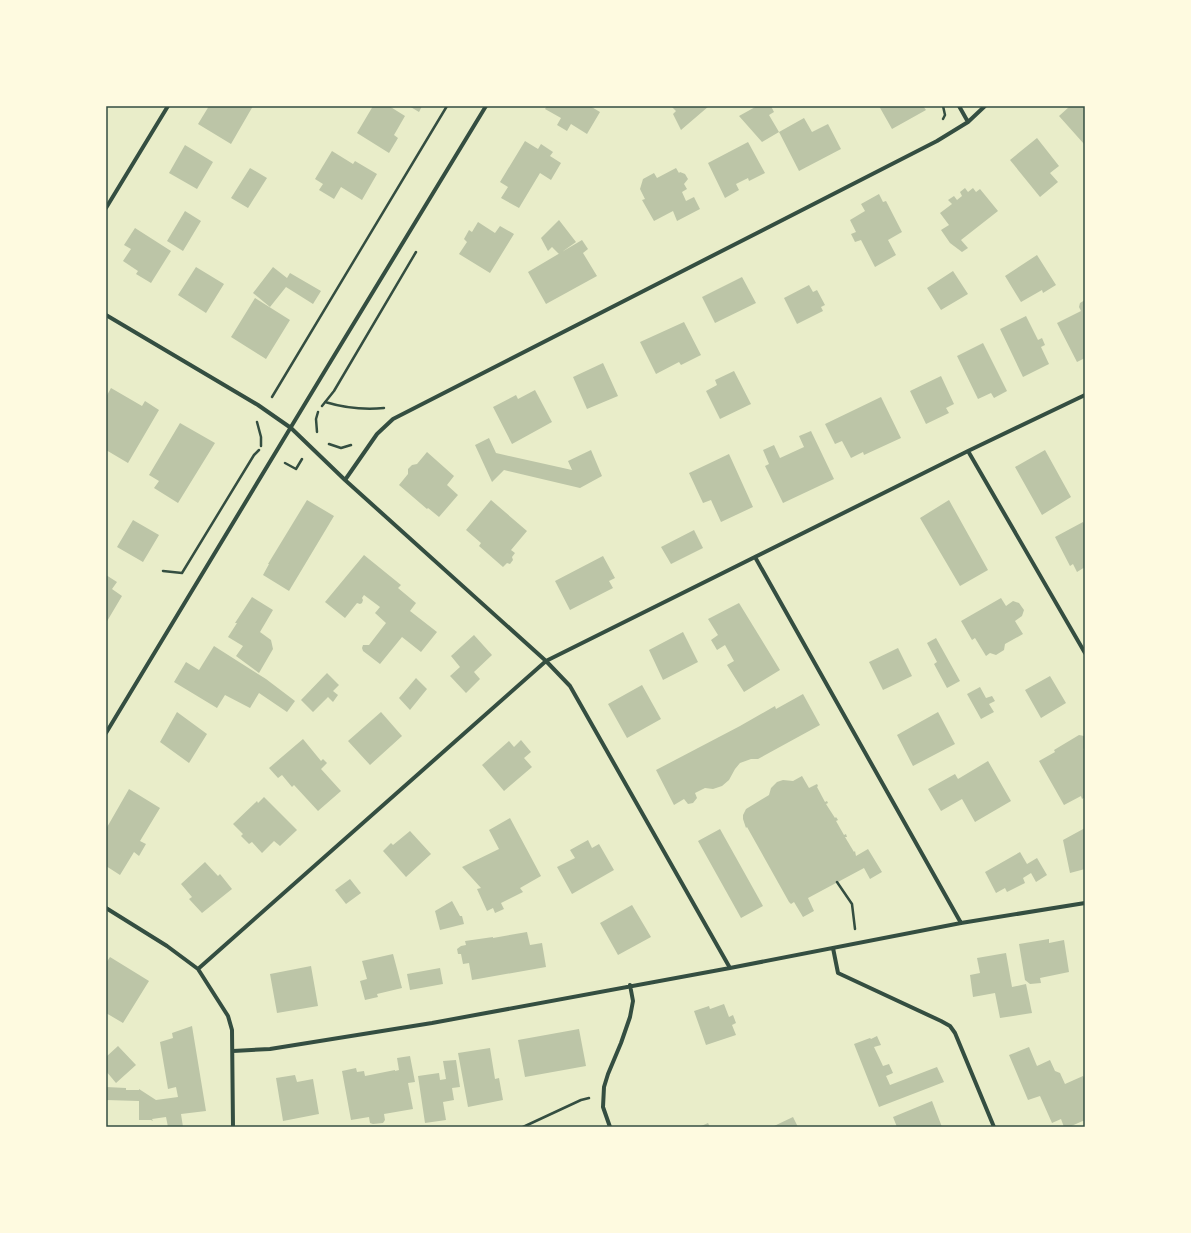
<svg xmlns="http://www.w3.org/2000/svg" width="1191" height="1233" font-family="'Noto Sans',sans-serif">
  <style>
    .building { fill: #bcc5a7 }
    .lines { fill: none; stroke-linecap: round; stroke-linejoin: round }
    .path { stroke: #344e41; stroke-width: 2.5 }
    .minor { stroke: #344e41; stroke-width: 4 }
    .neatline { fill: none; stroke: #344e41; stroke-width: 1.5 }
  </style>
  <rect width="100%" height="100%" fill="#e9edc9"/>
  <!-- building -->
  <path class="building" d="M209 106H253L231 144 198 124Z
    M373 106H389L405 116 394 135 398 138 389 153 357 133Z
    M409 106H422L419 112Z
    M547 106H590L600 112 587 134 571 124 567 131 557 125 561 118 545 109Z
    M671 106H709L681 130 673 114 676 111Z
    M757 106H771L774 112 769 115 779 132 804 118 812 132 828 124 841 149 799 171 779 132 762 142 739 116Z
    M879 106H923L926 110 892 129Z
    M1069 106H1085V143L1084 144 1059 116 1069 107Z
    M1037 138 1059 166 1050 173 1058 182 1040 197 1010 160Z
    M525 141 538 149 541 144 553 152 550 156 561 163 551 180 540 173 519 208 501 198 508 187 500 182Z
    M748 142 765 173 749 181 748 178 736 184 739 190 725 198 708 163Z
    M185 145 213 162 197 189 169 173Z
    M332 151 353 164 355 161 377 174 362 200 341 187 334 199 319 190 323 184 315 179Z
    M250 168 267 178 248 208 231 198Z
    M676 168 679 173 680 172 685 174 688 179 684 184 687 189 682 192 686 201 694 197 700 209 677 221 673 211 654 221 642 200 645 199 640 189 643 179 654 173 657 178Z
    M965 188 968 192 973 188 976 192 980 189 998 211 961 240 968 248 962 252 950 243 941 230 949 225 940 213 952 204 948 200 954 196 957 200 962 196 960 192Z
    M879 194 883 202 886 201 902 232 888 240 896 255 875 267 861 240 855 242 851 234 856 232 850 220 865 211 861 204Z
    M185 211 201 221 183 251 167 241Z
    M559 220 576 242 559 254 552 247 548 251 541 238Z
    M478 222 495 233 500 226 514 234 490 273 459 254 467 242 464 239 469 230 472 232Z
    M135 228 171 251 151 283 136 274 138 271 123 261 131 249 124 245Z
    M582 240 588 249 583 253 597 276 546 304 528 272Z
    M1037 255 1056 285 1043 293 1042 290 1021 302 1005 276Z
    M196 267 224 284 206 313 178 295Z
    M273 267 287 278 290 273 321 291 313 304 286 287 270 307 253 293Z
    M953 271 968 294 941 310 927 288Z
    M742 277 756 303 715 323 702 297Z
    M809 285 813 292 817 290 825 305 821 307 823 311 797 324 784 298Z
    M255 298 290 320 266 359 231 337Z
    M1085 300V358L1077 362 1057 323 1081 311 1079 307 1080 303Z
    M1026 316 1038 340 1042 338 1045 345 1041 347 1049 364 1023 377 1000 329Z
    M684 322 701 355 681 365 679 362 656 374 640 342Z
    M983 343 1007 391 994 398 991 393 978 399 957 356Z
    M603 363 618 396 587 409 573 377Z
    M734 371 751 404 720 419 706 391 717 385 715 380Z
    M941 376 954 404 946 408 949 413 926 424 910 391Z
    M111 388 142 406 145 401 159 410 128 463 106 450V397Z
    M535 390 552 422 512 444 493 407 516 395 518 399Z
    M881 397 901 438 864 455 863 452 851 458 842 441 835 444 825 424Z
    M180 423 215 443 178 503 154 488 159 481 149 475Z
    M811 431 834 479 783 503 765 466 769 464 763 450 774 445 780 458 804 447 799 436Z
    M489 438 496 453 572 470 568 461 591 450 602 476 580 488 504 470 492 482 475 445Z
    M1045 450 1071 497 1042 515 1015 467Z
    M427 452 454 476 447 485 458 495 439 517 428 508 427 509 399 485 408 474V469L412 465 417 464Z
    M729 454 753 507 721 522 711 500 703 503 689 473Z
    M307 500 334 516 289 591 263 575 269 564H268Z
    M491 500 527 531 511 550 515 553 512 557 513 560 510 564 507 563 503 567 479 546 481 543 466 530Z
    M949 500 988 570 960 586 920 518Z
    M133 520 159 535 143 562 117 547Z
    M1083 522 1085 526V567L1077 572 1073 564 1070 566 1055 537Z
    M694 530 703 548 671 564 661 547Z
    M364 555 401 585 398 588 416 603 410 611 437 632 421 652 402 637 380 664 363 651 362 648 363 645H369L386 623 375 613 380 607 364 595 362 598 363 600 362 603 360 604 357 603 345 618 325 602Z
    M603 556 615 578 609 581 613 588 570 610 555 581Z
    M106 575 117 582 112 589 122 596 106 623Z
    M252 597 273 610 260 632 271 640 273 649 259 673 236 656 243 646 228 637 237 623H235Z
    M1001 598 1006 606 1013 601 1019 603 1024 610 1022 616 1015 621 1023 634 1005 644 1004 650 996 655 990 653 986 656 975 638 972 640 961 621Z
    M739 603 780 670 744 692 727 665 734 661 725 645 717 650 711 640 718 635 708 619Z
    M683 632 698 662 663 680 649 650Z
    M474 635 492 655 474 672 480 679 466 693 450 676 460 667 451 656Z
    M936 638 960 681 947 688 934 664 937 662 927 643Z
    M214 646 266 679 295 701 287 712 259 693 250 708 225 695 217 708 174 682 186 662 199 670Z
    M898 648 912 676 883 690 869 662Z
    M327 673 339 685 333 691 338 695 333 702 328 697 313 712 301 700Z
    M1050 676 1066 703 1041 718 1025 690Z
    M416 678 427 689 410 710 399 698Z
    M642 685 661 719 627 738 608 704Z
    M980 687 986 698 992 696 995 701 989 704 994 712 981 719 967 694Z
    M803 694 820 725 758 759H751L740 763 735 769 729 780 722 786 713 789 705 788 695 793 697 798 693 803 688 804 684 799 674 805 656 770 740 726 775 706 776 709Z
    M177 712 207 734 189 763 160 742Z
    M381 712 402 736 370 765 348 741Z
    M938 712 955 744 913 766 897 735Z
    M1079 735 1084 736 1085 738V748L1083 749 1085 752V797L1082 799 1081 796 1064 805 1039 761 1055 752 1054 750Z
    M303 739 321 761 323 759 327 763 321 769 341 791 318 811 294 785 292 787 282 775 278 778 269 768Z
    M521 740 531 752 524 758 532 767 504 791 482 765 509 741 514 747Z
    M988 761 1011 801 975 822 962 799 941 811 928 789 955 774 958 779Z
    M802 776 809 788 817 784 818 786 817 787 825 802 827 801 828 803 826 804 835 818 836 817 838 820 836 821 844 835 846 834 847 837H845L854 852 855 851 856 856 868 849 882 872 870 879 864 868 808 898 814 911 803 917 794 902 791 904 789 902 747 827 746 828 743 819V815L746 809 769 795 771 788 777 782 783 780 793 781Z
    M129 789 160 808 140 841 146 844 139 856 134 852 120 875 106 866V829Z
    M264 797 297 830 280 846 274 841 262 853 252 842 249 844 241 836 243 834 233 824 257 801 258 803Z
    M510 818 541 876 520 888 523 892 501 903 504 909 495 913 493 908 487 911 477 889 481 888 462 867 499 849 489 830Z
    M1085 828V869L1070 873 1063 840Z
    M720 829 763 906 741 918 698 841Z
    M410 831 431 854 406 877 383 851 391 843 393 845Z
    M588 840 592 848 599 844 614 870 572 894 557 867 575 858 570 850Z
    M1020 852 1027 864 1037 858 1047 875 1036 882 1031 873 1023 878 1025 883 1007 892 1005 888 996 893 985 872Z
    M205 862 218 876 220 874 232 889 202 913 189 899 192 897 181 884Z
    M350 879 361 893 346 904 335 890Z
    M452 901 460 916H462L464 924 440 930 435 911Z
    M632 905 651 937 618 955 600 923Z
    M527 932 530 945 542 943 546 967 472 980 469 963 463 964 461 954H458L457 949 461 946 466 945 465 941 493 937V938Z
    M1049 939V943L1064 940 1069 972 1040 978 1041 983 1030 984 1025 980 1019 944Z
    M1006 953 1012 987 1026 984 1032 1013 1000 1018 995 993 973 997 970 975 980 973 977 958Z
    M393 954 402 988 377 994 378 997 365 1000 360 981 367 979 362 961Z
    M110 957 149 981 123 1023 106 1013V963Z
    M311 966 318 1006 277 1013 270 974Z
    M440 968 443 984 410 990 407 974Z
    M724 1004 729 1017 733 1015 736 1023 732 1025 736 1035 706 1045 694 1011 709 1006 710 1009Z
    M192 1026 206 1111 181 1114 183 1127H168L166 1117 152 1119 153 1121 151 1120H139V1089L156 1100 178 1097 176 1087 168 1089 160 1042 173 1038 172 1033Z
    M579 1029 586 1066 525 1077 518 1040Z
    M877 1036 881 1045 874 1047 883 1066 889 1064 893 1073 886 1076 890 1085 937 1067 944 1082 879 1107 854 1044 870 1038 871 1039Z
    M118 1046 136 1065 116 1083 106 1071V1057Z
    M1029 1047 1037 1066 1050 1060 1055 1071 1060 1073 1065 1084 1083 1076 1085 1080V1120L1069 1127H1064L1061 1119 1052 1123 1040 1096 1028 1100 1009 1055Z
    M490 1048 495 1079 499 1078 503 1100 468 1107 458 1053Z
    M410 1056 415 1082 408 1083 413 1109 384 1114 385 1120 383 1123 373 1124 370 1123 369 1117 351 1120 342 1071 356 1068 357 1072 364 1071 365 1076 395 1070V1071L399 1070 397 1058Z
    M456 1060 460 1087 452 1088 454 1100 443 1102 446 1120 425 1123 418 1076 439 1073 440 1080 446 1079 443 1061Z
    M295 1075 297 1082 313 1079 319 1114 283 1121 276 1078Z
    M106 1087 126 1088V1090H139V1101L106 1100Z
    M932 1101 942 1127H897L893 1117Z
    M793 1117 798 1127H772Z
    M708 1123 710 1127H699Z"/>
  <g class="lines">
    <!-- path -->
    <path class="path" d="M943 119 945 115 943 106
      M272 397 447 106
      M325 402C345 408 364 410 384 408
      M322 406 334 391 416 252
      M257 422 261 437V446
      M317 432 316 419 318 412
      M329 444 341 448 351 445
      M285 463 296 469 302 459
      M163 571 182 573 254 455 259 450
      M837 882 852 904 855 929
      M523 1127 581 1100 589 1098"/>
    <!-- minor -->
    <path class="minor" d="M959 106 968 122
      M106 208 168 106
      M106 315 258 405 291 428 345 480 546 661 570 686 730 968
      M968 451 1085 653
      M345 480 377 434 393 419 937 141 968 122 985 106
      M755 557 961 923
      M106 733C232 523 359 315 486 106
      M106 908 167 946 198 969 228 1016 232 1030 233 1127
      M833 948 838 973 941 1021 950 1026 955 1033 994 1127
      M198 969 546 661 968 451 1085 395
      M233 1051 270 1049 432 1023 730 968 961 923 1085 903
      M610 1127 603 1107 604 1087 608 1074 621 1043 630 1017 633 1001 630 985"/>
  </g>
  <!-- border -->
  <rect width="1191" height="1233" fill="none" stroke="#fefae0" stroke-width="214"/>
  <rect x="107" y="107" width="977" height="1019" class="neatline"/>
</svg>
